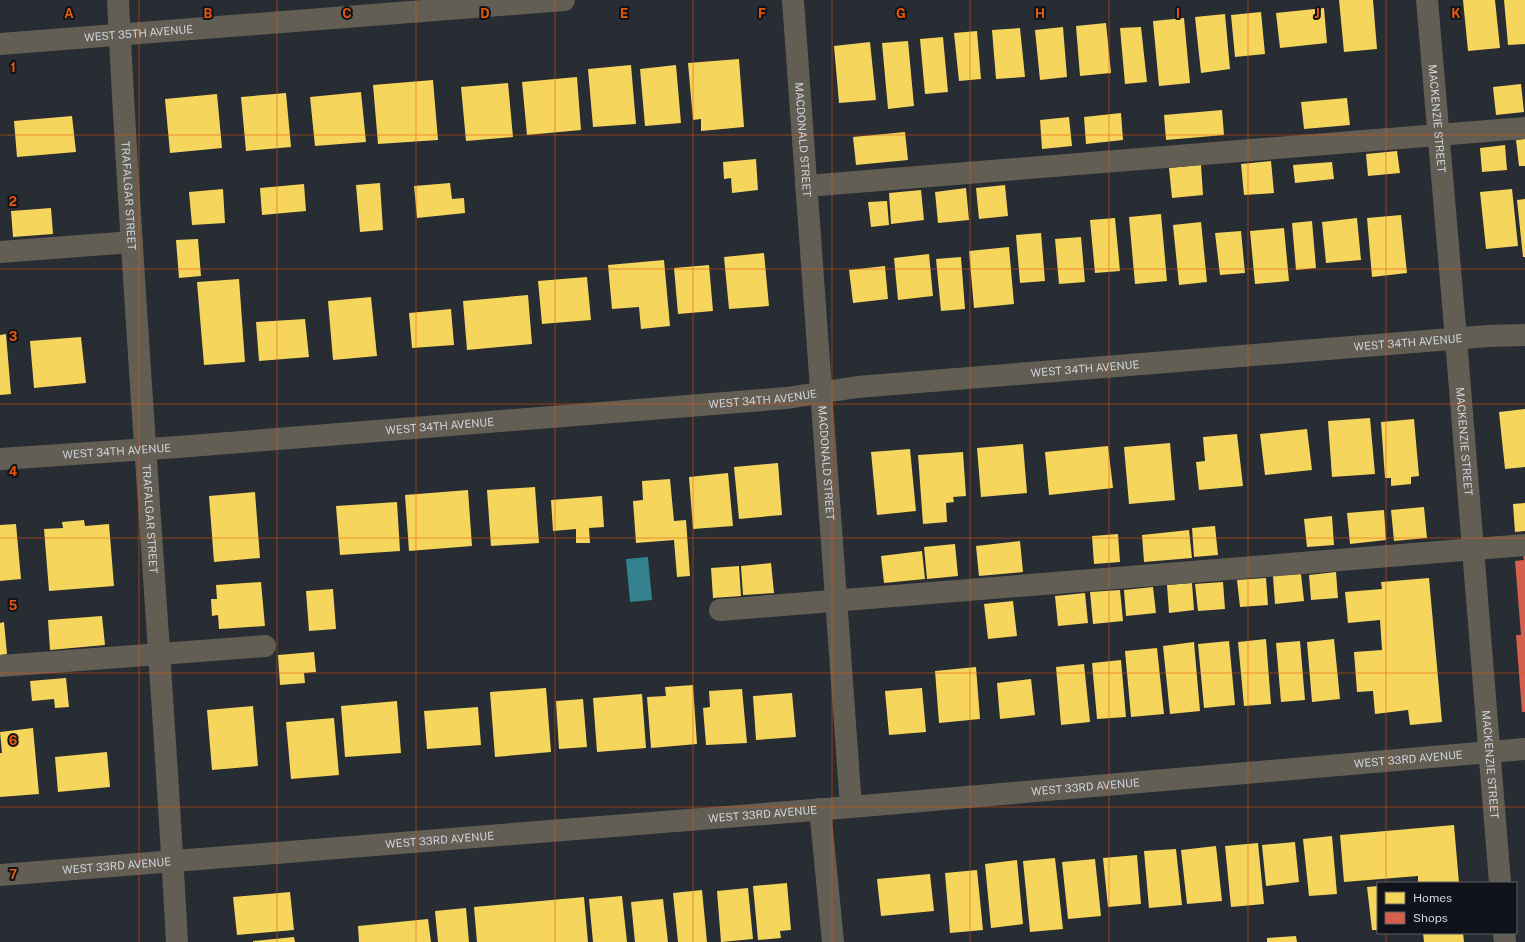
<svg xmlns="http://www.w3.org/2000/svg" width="1525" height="942" font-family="'Public Sans',sans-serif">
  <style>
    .water { fill: #348190 }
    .homes { fill: #f6d55c }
    .shops { fill: #d6604d }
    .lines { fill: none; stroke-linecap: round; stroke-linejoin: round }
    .minor { stroke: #625e54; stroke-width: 22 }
    .grid { fill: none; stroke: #e8590c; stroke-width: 1; stroke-opacity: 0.55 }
    .labels { text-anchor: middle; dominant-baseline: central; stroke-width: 4; stroke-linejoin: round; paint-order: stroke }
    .street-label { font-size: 11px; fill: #d0d4dc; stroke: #101319 }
    .grid-label { font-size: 13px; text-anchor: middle; font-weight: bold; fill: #e8590c; stroke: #101319; stroke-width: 4; stroke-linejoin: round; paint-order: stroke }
  </style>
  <rect width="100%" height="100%" fill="#282c33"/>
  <!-- water -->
  <path class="water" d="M648 557 652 600 630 602 626 559Z"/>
  <!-- homes -->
  <path class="homes" d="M1339 0H1373L1377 49 1344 52Z
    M1463 0H1495L1500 48 1468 51Z
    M1504 0H1525V44L1508 45Z
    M1324 8 1327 43 1280 48 1276 13Z
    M1261 12 1265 54 1235 57 1231 15Z
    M1225 14 1230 69 1201 73 1195 17Z
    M1184 18 1190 83 1159 86 1153 21Z
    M1106 23 1111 73 1080 76 1076 26Z
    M1063 27 1067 77 1040 80 1035 30Z
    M1141 27 1147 82 1125 84 1120 28Z
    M1020 28 1025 77 996 79 992 30Z
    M977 31 981 79 959 81 954 33Z
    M943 37 948 92 925 94 920 39Z
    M908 41 914 106 888 109 882 43Z
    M870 42 876 100 839 103 834 46Z
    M739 59 744 127 701 131V119L693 120 688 63Z
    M631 65 636 124 593 127 588 69Z
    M676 65 681 123 645 126 640 69Z
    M577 77 581 130 527 135 522 82Z
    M433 80 438 140 378 144 373 85Z
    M508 83 513 137 466 141 461 87Z
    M1521 84 1524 112 1496 115 1493 87Z
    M361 92 366 142 315 146 310 97Z
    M286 93 291 147 246 151 241 97Z
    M217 94 222 148 170 153 165 99Z
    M1347 98 1350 125 1304 129 1301 102Z
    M1222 110 1224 135 1166 140 1164 115Z
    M1121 113 1123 140 1086 144 1084 117Z
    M72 116 76 152 17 157 14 121Z
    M1069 117 1072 146 1042 149 1040 120Z
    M905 132 908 160 856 165 853 137Z
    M1525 139V166H1519L1516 140Z
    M1505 145 1507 170 1482 172 1480 148Z
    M1397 151 1400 173 1368 176 1366 154Z
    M756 159 758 190 732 193 731 178 724 179 723 162Z
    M1271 161 1274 193 1244 195 1241 164Z
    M1332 162 1334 179 1295 183 1293 165Z
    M1201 165 1203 195 1172 198 1169 168Z
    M380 183 383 230 360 232 356 185Z
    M450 183 452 199 464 198 465 213 417 218 414 186Z
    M304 184 306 211 262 215 260 188Z
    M1005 185 1008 216 979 219 976 188Z
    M966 188 969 220 938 223 935 192Z
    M223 189 225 223 192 225 189 192Z
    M1512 189 1518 246 1486 249 1480 192Z
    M921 190 924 220 891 224 889 193Z
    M1525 199V257H1523L1517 200Z
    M887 201 889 225 871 227 868 202Z
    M51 208 53 234 13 237 11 211Z
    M1161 214 1167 281 1135 284 1129 217Z
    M1401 215 1407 273 1372 277 1367 218Z
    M1115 218 1120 271 1095 273 1090 220Z
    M1357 218 1361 260 1326 263 1322 222Z
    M1312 221 1316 268 1296 270 1292 223Z
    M1201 222 1207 282 1179 285 1173 225Z
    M1284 228 1289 281 1255 284 1250 231Z
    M1241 231 1245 273 1220 275 1215 233Z
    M1041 233 1045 281 1020 283 1016 235Z
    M1081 237 1085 282 1059 284 1055 239Z
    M198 239 201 276 179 278 176 240Z
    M1009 247 1014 304 974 308 969 251Z
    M764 253 769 306 729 309 724 257Z
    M929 254 933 296 898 300 894 258Z
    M961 257 965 309 941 311 936 259Z
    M664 260 670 326 641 329 639 307 612 309 608 265Z
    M709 265 713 311 678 314 674 268Z
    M885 266 888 299 853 303 849 270Z
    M587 277 591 320 542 324 538 281Z
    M239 279 245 362 204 365 197 282Z
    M528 295 532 344 467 350 463 301Z
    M371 297 377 356 333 360 328 301Z
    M451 309 454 345 412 348 409 313Z
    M305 319 309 357 259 361 256 322Z
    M6 334 11 394 0 395V335Z
    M81 337 86 383 34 388 30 341Z
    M1525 409V467L1505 469 1499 412Z
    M1370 418 1375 474 1332 477 1328 421Z
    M1414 419 1419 476 1411 477V484L1391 486V478H1385L1381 422Z
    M1307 429 1312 470 1265 475 1260 434Z
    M1237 434 1243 486 1199 490 1196 462 1205 461 1203 437Z
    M1170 443 1175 500 1129 504 1124 447Z
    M1023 444 1027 493 981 497 977 448Z
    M1108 446 1113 488 1049 495 1045 452Z
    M910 449 916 511 877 515 871 452Z
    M963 452 966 496 953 497 954 502 946 503 947 522 923 524 918 455Z
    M778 463 782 515 739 519 734 467Z
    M728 473 733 526 693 529 689 477Z
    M670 479 674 521 686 520 690 576 677 577 674 540 636 543 633 501 643 500 642 481Z
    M535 487 539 543 491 546 487 490Z
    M468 490 472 546 409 551 405 495Z
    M255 492 260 558 214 562 209 496Z
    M602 496 604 527 589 528 590 543H576V529L553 531 551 500Z
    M397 502 400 551 340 555 336 506Z
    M1525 503V531L1515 532 1513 504Z
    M1424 507 1427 538 1394 541 1391 510Z
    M1384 510 1386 540 1350 544 1347 513Z
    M1332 516 1334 545 1307 547 1304 519Z
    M84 520 85 526 109 524 114 586 49 591 44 529 63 528 62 522Z
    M16 524 21 579 0 581V525Z
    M1215 526 1218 555 1194 557 1192 528Z
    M1189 530 1192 558 1144 562 1142 535Z
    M1118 534 1120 562 1094 564 1092 536Z
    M1020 541 1023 572 979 576 976 546Z
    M955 544 958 576 927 579 924 547Z
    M922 551 925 579 884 583 881 556Z
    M771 563 774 593 743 595 741 566Z
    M739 566 741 596 713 598 711 568Z
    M1336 572 1338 598 1311 600 1309 575Z
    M1301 574 1304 601 1275 604 1273 576Z
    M1266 578 1268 605 1240 607 1237 580Z
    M1429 578 1442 722 1410 725 1408 710 1375 714 1373 691 1357 692 1354 652 1382 650 1380 620 1348 623 1345 592 1382 589 1381 582Z
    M261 582 265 626 219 629 218 615 212 616 211 599H217L216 585Z
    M1223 582 1225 609 1198 611 1195 584Z
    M1192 583 1194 610 1169 613 1167 585Z
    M1153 587 1156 613 1126 616 1124 590Z
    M333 589 336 629 309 631 306 591Z
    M1120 590 1123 621 1093 624 1090 592Z
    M1085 593 1088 623 1058 626 1055 596Z
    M1013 601 1017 636 988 639 984 604Z
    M102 616 105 645 50 650 48 620Z
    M4 622 7 654 0 655V623Z
    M1266 639 1271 704 1244 706 1238 642Z
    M1334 639 1340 699 1312 702 1307 642Z
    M1229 641 1235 705 1204 708 1198 644Z
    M1300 641 1305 700 1281 702 1276 643Z
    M1194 642 1200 711 1170 714 1163 646Z
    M1157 648 1164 714 1131 717 1125 651Z
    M314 652 316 672 304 673 305 683 280 685 278 655Z
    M1121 660 1126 717 1097 719 1092 663Z
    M1084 664 1090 722 1061 725 1056 667Z
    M976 667 980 719 939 723 935 671Z
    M66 678 69 707 55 708 54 699 32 701 30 681Z
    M1031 679 1035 715 1000 719 997 683Z
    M693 685 697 744 651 748 647 697 666 696 665 687Z
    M546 688 551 752 495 757 490 692Z
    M922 688 926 732 889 735 885 691Z
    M742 689 747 743 706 745 703 708 710 707 709 691Z
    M792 693 796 737 756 740 753 696Z
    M642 694 646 748 597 752 593 698Z
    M583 699 587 747 559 749 556 701Z
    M397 701 401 753 345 757 341 706Z
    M253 706 258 766 212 770 207 710Z
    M478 707 481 745 427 749 424 711Z
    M334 718 339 775 291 779 286 722Z
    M33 728 39 794 0 797V753H2L0 732Z
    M107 752 110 787 58 792 55 757Z
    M1454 825 1459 883H1418V876L1344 882 1340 835Z
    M1332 836 1337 894 1309 896 1303 839Z
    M1295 842 1299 882 1266 886 1262 845Z
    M1258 843 1264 904 1231 907 1225 846Z
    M1216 846 1222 901 1187 904 1181 850Z
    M1176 849 1182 905 1149 908 1144 851Z
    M1137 855 1141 904 1108 907 1103 858Z
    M1055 858 1063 929 1030 932 1023 861Z
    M1095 859 1101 916 1068 919 1062 862Z
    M1017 860 1023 924 991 928 985 864Z
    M977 870 983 930 950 933 945 873Z
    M930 874 934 911 881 916 877 879Z
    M787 883 791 930 780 931 781 938 758 940 753 886Z
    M1378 886V930H1372L1367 887Z
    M748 888 753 939 721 942 717 891Z
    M702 890 707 942H678L673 893Z
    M290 892 294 930 237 935 233 897Z
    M622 896 627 942H593L589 899Z
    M584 897 588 942H477L474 907Z
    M663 899 668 942H635L631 902Z
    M466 908 469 942H438L435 911Z
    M428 919 431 942H359L358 926Z
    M1423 933H1463L1464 942H1424Z
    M1296 936 1297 942H1267V938Z
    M294 937 295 942H253V941Z"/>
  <!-- shops -->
  <path class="shops" d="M1523 555H1525V712H1522L1516 635H1521L1515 561 1524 560Z"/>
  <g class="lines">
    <!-- minor -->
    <g class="minor">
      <path id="s1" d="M118 0C133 314 160 628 177 942"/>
      <path id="s2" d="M793 0 851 807"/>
      <path id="s3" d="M1427 0 1456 339 1500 883"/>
      <path id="s4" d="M0 44 564 0"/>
      <path d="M806 186 1525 128"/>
      <path d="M0 252 132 242"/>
      <path id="s5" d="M0 459 178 447 787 398 857 387 1488 336 1525 335"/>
      <path d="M720 610 1525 545"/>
      <path d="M0 666 265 646"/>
      <path d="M820 809 833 942"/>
      <path id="s6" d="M0 875 851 807 1525 749"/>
      <path d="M1504 933 1505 942"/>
    </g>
  </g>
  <!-- grid -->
  <path class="grid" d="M139 0V942M277 0V942M416 0V942M555 0V942M693 0V942M832 0V942M970 0V942M1109 0V942M1248 0V942M1386 0V883M0 135H1525M0 269H1525M0 404H1525M0 538H1525M0 673H1525M0 807H1525M1386 933V942"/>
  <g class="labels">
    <!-- street labels -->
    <g class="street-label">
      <text stroke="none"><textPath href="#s4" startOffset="139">WEST 35TH AVENUE</textPath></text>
      <text stroke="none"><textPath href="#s3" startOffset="119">MACKENZIE STREET</textPath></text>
      <text stroke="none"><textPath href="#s2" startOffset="140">MACDONALD STREET</textPath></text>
      <text stroke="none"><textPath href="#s1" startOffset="196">TRAFALGAR STREET</textPath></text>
      <text stroke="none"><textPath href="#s5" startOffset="1413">WEST 34TH AVENUE</textPath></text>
      <text stroke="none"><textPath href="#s5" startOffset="1089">WEST 34TH AVENUE</textPath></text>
      <text stroke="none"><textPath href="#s5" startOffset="765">WEST 34TH AVENUE</textPath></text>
      <text stroke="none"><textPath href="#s5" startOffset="441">WEST 34TH AVENUE</textPath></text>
      <text stroke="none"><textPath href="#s3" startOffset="443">MACKENZIE STREET</textPath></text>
      <text stroke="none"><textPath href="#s5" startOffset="117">WEST 34TH AVENUE</textPath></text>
      <text stroke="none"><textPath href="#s2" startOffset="464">MACDONALD STREET</textPath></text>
      <text stroke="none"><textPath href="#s1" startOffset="520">TRAFALGAR STREET</textPath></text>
      <text stroke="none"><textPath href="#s6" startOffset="1413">WEST 33RD AVENUE</textPath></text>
      <text stroke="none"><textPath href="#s3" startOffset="767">MACKENZIE STREET</textPath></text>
      <text stroke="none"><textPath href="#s6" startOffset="1089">WEST 33RD AVENUE</textPath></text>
      <text stroke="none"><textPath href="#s6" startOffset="765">WEST 33RD AVENUE</textPath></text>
      <text stroke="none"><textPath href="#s6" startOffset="441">WEST 33RD AVENUE</textPath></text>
      <text stroke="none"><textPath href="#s6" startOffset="117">WEST 33RD AVENUE</textPath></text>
    </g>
  </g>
  <g class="grid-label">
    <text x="69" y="18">A</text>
    <text x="208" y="18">B</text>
    <text x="347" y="18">C</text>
    <text x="485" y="18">D</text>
    <text x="624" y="18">E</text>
    <text x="762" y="18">F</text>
    <text x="901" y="18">G</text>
    <text x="1040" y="18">H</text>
    <text x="1178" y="18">I</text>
    <text x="1317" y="18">J</text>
    <text x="1456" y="18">K</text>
    <text x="13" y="72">1</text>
    <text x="13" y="206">2</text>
    <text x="13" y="341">3</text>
    <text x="13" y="476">4</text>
    <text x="13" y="610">5</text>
    <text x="13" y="745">6</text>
    <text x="13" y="879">7</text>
  </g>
  <!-- legend -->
  <rect x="1377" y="882" width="140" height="52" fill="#101319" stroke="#5d6067"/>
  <rect x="1385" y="892" width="20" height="12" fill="#f6d55c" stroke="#5d6067"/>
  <text x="1413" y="902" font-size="12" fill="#d0d4dc">Homes</text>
  <rect x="1385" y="912" width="20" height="12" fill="#d6604d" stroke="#5d6067"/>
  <text x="1413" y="922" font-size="12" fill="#d0d4dc">Shops</text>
</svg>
